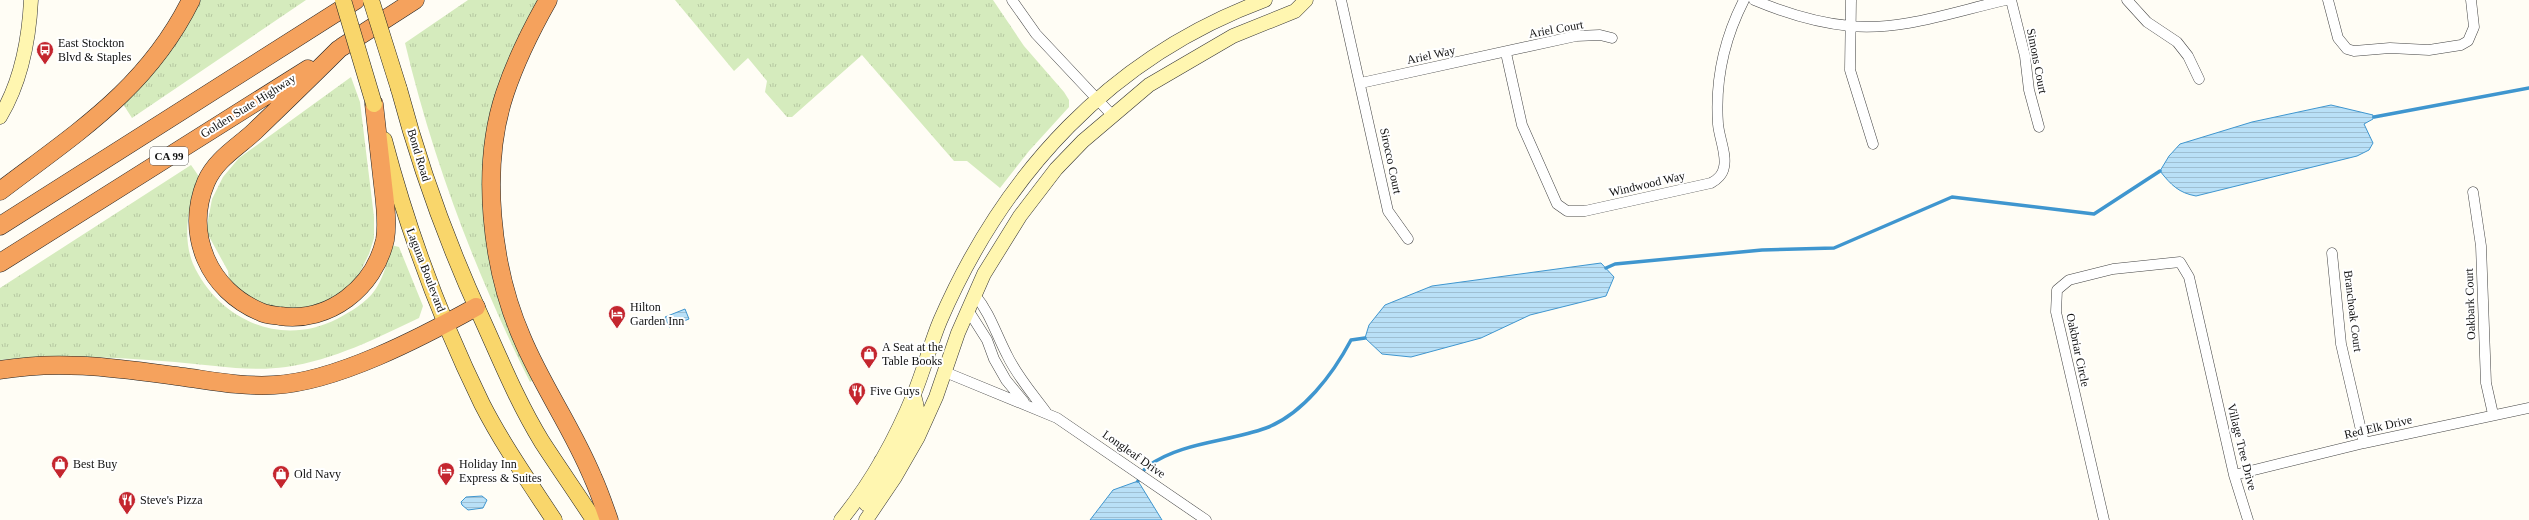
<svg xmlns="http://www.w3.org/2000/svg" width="2529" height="520" font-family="Georgia,serif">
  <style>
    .grass { fill: url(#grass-tufts) }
    .water { fill: url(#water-rules); stroke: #3f96cf }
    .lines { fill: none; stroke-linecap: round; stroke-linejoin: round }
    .stream { stroke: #3f96cf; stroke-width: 3.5 }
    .street-casing { stroke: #444; stroke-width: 11 }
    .secondary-casing { stroke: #333; stroke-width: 15 }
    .primary-casing { stroke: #222; stroke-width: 17 }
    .highway-casing { stroke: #222; stroke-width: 19 }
    .street { stroke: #fff; stroke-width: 10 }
    .secondary { stroke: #fff6b0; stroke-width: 14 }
    .primary { stroke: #f9d66b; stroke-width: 16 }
    .highway { stroke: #f5a25d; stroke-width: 18 }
    .primary-bridge-casing { stroke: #222; stroke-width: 17; stroke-linecap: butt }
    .primary-bridge { stroke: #f9d66b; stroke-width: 16 }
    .labels { text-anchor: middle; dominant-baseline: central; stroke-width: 4; stroke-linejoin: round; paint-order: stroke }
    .shield { fill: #fff; stroke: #585858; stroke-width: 1 }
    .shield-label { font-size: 11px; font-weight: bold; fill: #111 }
    .street-label { font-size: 12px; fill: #111; stroke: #fff }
    .poi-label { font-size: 12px; fill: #111; stroke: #fff; text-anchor: start }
  </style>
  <defs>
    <pattern id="grass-tufts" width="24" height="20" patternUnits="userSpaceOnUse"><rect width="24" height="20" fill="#d5ebbd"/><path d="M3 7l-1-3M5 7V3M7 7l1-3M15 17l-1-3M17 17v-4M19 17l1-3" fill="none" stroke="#b6c8a1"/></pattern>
    <pattern id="water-rules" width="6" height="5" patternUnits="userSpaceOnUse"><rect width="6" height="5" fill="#b9e0f7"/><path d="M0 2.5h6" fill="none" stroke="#9ebfd3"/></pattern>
  </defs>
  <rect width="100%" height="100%" fill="#fffdf5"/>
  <!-- grass -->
  <path class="grass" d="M199 0H306L132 118 123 104Z
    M468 0H541L486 148 483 201 490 258 535 379 530 382C476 274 433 161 405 43Z
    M675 0H993L1024 46 1064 92 1069 100V107L1029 151 1000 188 967 161H954L862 55 792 117H787L765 92 767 81 748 58 734 71Z
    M351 77 360 102 374 217V238L369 254 359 274 348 288 315 307 277 309 258 303 229 282 228 271 206 231 212 199 223 177 239 158Z
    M191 165 200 178C188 203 182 237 193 264 218 319 280 348 337 319 350 312 366 303 375 290 384 277 388 260 391 245L399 247 423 306 419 318C377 338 334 360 286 367 250 372 211 365 175 362 116 357 59 354 0 360V288Z"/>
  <!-- water -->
  <path class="water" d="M2331 105 2373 115V119L2364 124 2373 143 2369 150 2357 156 2196 196C2179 193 2171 185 2160 171L2169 156 2180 144 2252 122Z
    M1601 263 1614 277 1606 296 1530 315 1481 338 1411 357 1382 354 1365 338 1369 325 1385 305 1432 286Z
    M685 309 689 319 669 327 665 317Z
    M1138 481 1162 520H1090L1113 490Z
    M482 496 487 500 483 508 468 510 462 505 461 502 466 497Z"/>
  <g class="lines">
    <!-- stream -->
    <path class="stream" d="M2374 117 2529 88
      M1606 268 1615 264 1762 250 1834 248 1952 197 2094 214 2160 171
      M1138 481C1140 477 1143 469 1148 466 1181 442 1228 442 1266 428 1303 414 1333 374 1351 340L1365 338"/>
    <defs>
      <path id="street" d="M1012 0 1036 34 1112 115
        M1341 0 1388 211 1408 239
        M1754 0C1785 13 1817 23 1850 26 1902 31 1956 11 2006 0
        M1851 0 1850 70 1873 144
        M2011 0 2025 56 2029 90 2039 127
        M2127 0 2147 22 2177 42 2188 56 2199 79
        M2328 0 2338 38 2347 49 2354 51 2390 48 2429 50 2461 45 2468 41 2474 27 2471 0
        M1506 53 1522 125 1557 204 1567 211H1585L1711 183C1717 180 1723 174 1724 167 1727 155 1719 137 1718 124 1715 81 1724 39 1744 0
        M1361 83 1576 36 1600 35 1612 38
        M2473 192 2481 246 2486 383 2493 414
        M2332 253 2341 344 2364 443
        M975 295C990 313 996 334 1007 355 1017 376 1032 393 1046 412
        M968 310 987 340 994 359 1006 380 1024 402
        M945 372 1057 418 1206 520
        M2234 475 2364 443 2529 408
        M2104 520 2056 312 2057 290 2069 280 2113 269 2180 262 2189 277 2234 475 2248 520"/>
      <path id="secondary" d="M0 117C21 82 29 40 31 0
        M895 474C889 451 914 434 917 413 918 408 915 400 914 395
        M866 504 884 476 885 471 881 461
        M841 520C871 483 896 438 914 394 924 370 930 345 940 321 1004 173 1111 57 1265 0
        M866 520 895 477 918 437 936 397 958 333 984 274 1020 216 1056 169 1083 141 1149 85 1233 36 1295 11 1306 0"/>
      <path id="primary" d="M399 89C420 168 448 245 482 319 501 361 518 403 542 442 559 468 577 494 594 520
        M384 140C408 231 441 320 482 404 503 445 529 482 554 520"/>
      <path id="highway" d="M548 0C531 30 516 60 505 93 480 167 491 267 522 338 542 386 573 429 593 478 599 491 604 506 609 520
        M342 47 415 0
        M339 49C311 77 283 104 255 131 238 147 216 159 206 182 184 234 209 291 261 312 266 315 274 315 280 316 329 323 374 288 385 240 388 223 385 202 383 185 380 158 377 131 374 104
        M0 191C76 133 147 89 191 0
        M0 226 356 0
        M0 263 308 69
        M0 370C62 359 122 369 184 377 213 381 244 387 274 385 336 382 422 337 476 307"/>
    </defs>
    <!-- street casing -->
    <use href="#street" class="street-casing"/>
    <!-- secondary casing -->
    <use href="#secondary" class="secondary-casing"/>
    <!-- primary casing -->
    <use href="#primary" class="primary-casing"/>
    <!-- highway casing -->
    <use href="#highway" class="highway-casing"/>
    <!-- street -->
    <use href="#street" class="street"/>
    <!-- secondary -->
    <use href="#secondary" class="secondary"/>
    <!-- primary -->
    <use href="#primary" class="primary"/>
    <!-- highway -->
    <use href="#highway" class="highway"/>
    <defs>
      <path id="primary-bridge" d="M343 0 374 104
        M371 0 399 89"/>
    </defs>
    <!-- primary-bridge casing -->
    <use href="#primary-bridge" class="primary-bridge-casing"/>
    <!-- primary-bridge -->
    <use href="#primary-bridge" class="primary-bridge"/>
  </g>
  <!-- icons -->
  <defs>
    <symbol id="bus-pin" viewBox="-11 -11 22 30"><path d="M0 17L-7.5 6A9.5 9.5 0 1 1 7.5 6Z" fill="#c4262e" stroke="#fff"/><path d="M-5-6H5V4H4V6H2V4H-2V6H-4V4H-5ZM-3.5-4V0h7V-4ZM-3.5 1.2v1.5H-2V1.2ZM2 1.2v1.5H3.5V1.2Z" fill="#fff"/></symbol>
    <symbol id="hotel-pin" viewBox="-11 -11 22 30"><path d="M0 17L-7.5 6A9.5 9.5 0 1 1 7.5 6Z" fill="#c4262e" stroke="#fff"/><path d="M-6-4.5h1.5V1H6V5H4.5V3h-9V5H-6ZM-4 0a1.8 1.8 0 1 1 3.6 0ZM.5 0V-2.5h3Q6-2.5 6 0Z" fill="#fff"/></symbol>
    <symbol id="shop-pin" viewBox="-11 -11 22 30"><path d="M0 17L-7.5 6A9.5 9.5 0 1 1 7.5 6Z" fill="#c4262e" stroke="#fff"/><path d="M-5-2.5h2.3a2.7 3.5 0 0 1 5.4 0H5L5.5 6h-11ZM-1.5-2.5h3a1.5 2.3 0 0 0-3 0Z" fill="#fff"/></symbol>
    <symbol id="restaurant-pin" viewBox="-11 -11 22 30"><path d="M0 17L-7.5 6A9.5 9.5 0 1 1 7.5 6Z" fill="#c4262e" stroke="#fff"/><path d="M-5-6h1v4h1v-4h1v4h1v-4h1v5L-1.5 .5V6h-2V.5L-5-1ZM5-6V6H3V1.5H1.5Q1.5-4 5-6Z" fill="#fff"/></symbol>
  </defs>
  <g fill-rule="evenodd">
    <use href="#bus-pin" x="35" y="40" width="20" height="27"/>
    <use href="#hotel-pin" x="607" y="304" width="20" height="27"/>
    <use href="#shop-pin" x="859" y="344" width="20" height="27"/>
    <use href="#restaurant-pin" x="847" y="381" width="20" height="27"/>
    <use href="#shop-pin" x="50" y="454" width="20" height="27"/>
    <use href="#hotel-pin" x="436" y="461" width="20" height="27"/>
    <use href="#shop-pin" x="271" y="464" width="20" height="27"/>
    <use href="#restaurant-pin" x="117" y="490" width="20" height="27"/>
  </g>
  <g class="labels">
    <!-- shield labels -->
    <rect class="shield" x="150" y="147" width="38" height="18" rx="3"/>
    <g class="shield-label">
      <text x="169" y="156">CA 99</text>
    </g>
    <!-- street labels -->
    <g class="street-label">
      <text transform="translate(1556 29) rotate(-10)">Ariel Court</text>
      <text transform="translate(1431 55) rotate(-12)">Ariel Way</text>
      <text transform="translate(2037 61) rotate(79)">Simons Court</text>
      <text transform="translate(248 106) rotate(-32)">Golden State Highway</text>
      <text transform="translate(419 155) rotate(73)">Bond Road</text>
      <text transform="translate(1391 161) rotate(78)">Sirocco Court</text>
      <text transform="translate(1647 184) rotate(-13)">Windwood Way</text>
      <text transform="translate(426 270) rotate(69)">Laguna Boulevard</text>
      <text transform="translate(2470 304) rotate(-92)">Oakbark Court</text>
      <text transform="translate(2353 311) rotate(83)">Branchoak Court</text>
      <text transform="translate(2078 350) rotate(78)">Oakbriar Circle</text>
      <text transform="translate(2378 427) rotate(-13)">Red Elk Drive</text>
      <text transform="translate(2242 447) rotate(76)">Village Tree Drive</text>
      <text transform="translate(1134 454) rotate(35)">Longleaf Drive</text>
    </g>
    <!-- poi labels -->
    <g class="poi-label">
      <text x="58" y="43">East Stockton<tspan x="58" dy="14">Blvd &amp; Staples</tspan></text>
      <text x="630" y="307">Hilton<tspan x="630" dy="14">Garden Inn</tspan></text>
      <text x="882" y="347">A Seat at the<tspan x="882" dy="14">Table Books</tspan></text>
      <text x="870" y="391">Five Guys</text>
      <text x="73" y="464">Best Buy</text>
      <text x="459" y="464">Holiday Inn<tspan x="459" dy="14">Express &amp; Suites</tspan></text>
      <text x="294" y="474">Old Navy</text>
      <text x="140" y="500">Steve's Pizza</text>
    </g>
  </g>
</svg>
